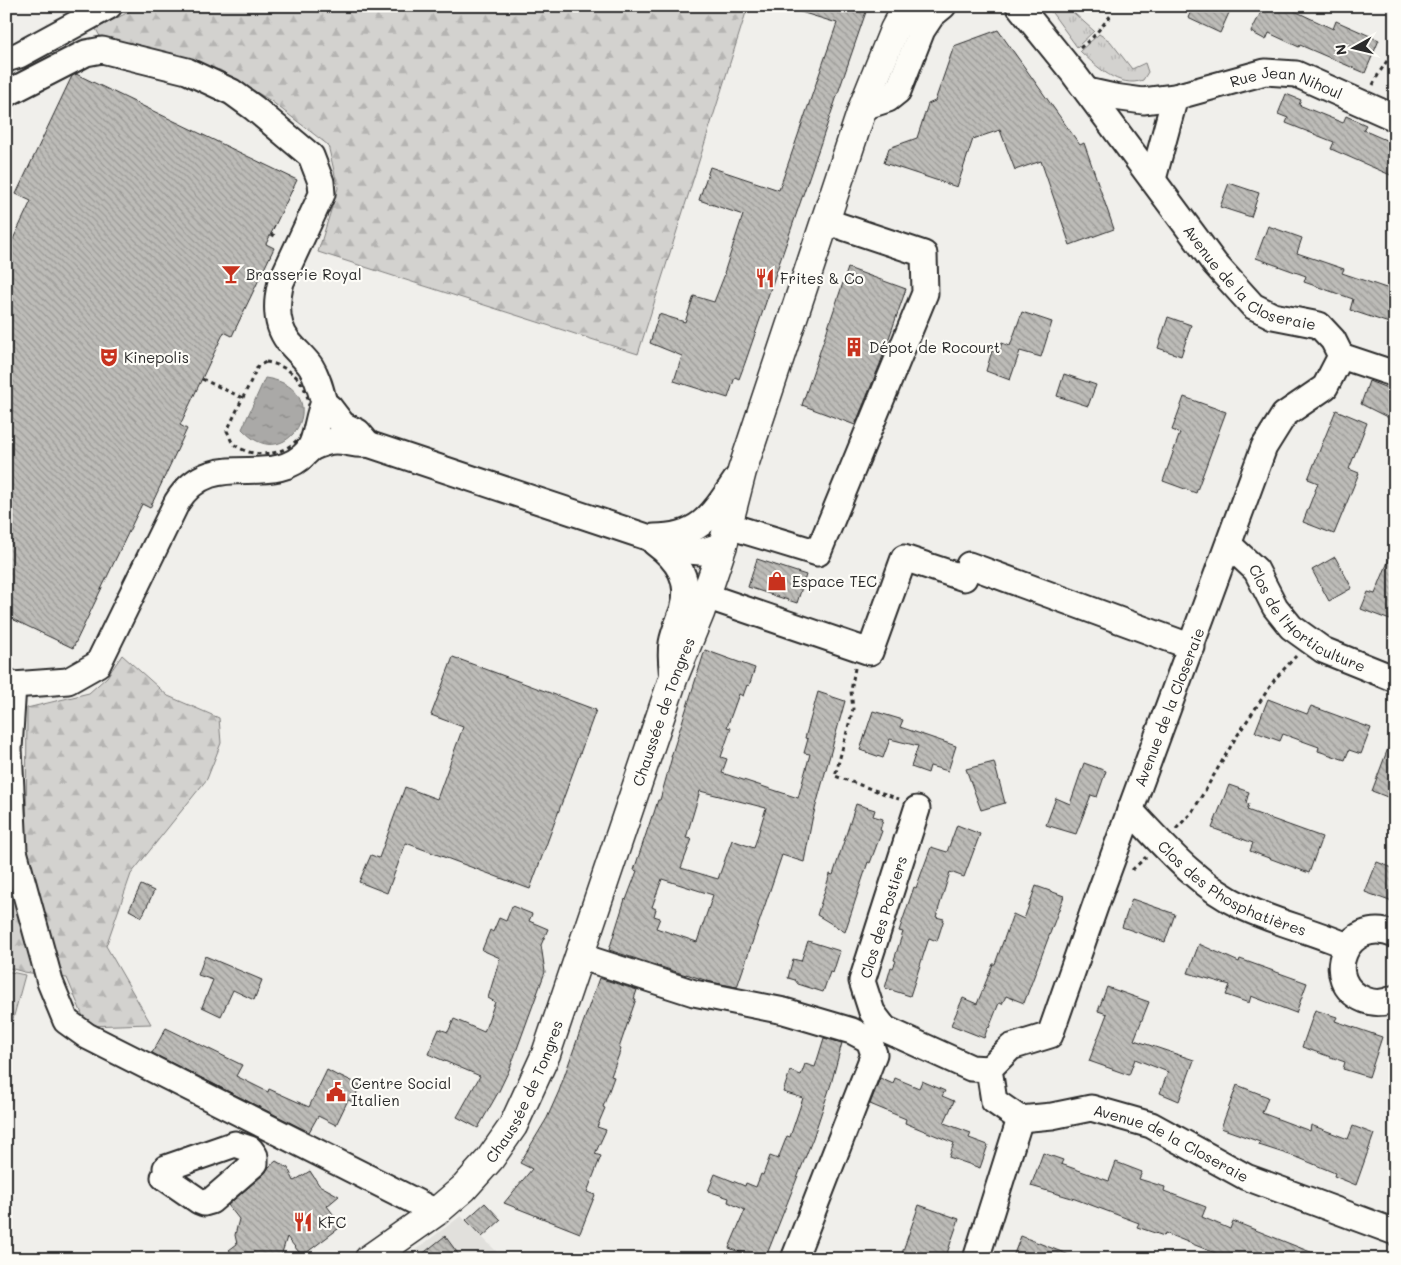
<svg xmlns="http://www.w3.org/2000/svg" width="1401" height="1265" font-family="Mali,sans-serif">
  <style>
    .built { fill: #e1e0dc }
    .grass { fill: url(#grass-tufts); stroke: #7f7e7d }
    .forest { fill: url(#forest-firs); stroke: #7f7e7d }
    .green { fill: #d3d2cf; stroke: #7f7e7d }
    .water { fill: url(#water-ripples); stroke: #777775 }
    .building { fill: url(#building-back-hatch); stroke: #2b2b2b; fill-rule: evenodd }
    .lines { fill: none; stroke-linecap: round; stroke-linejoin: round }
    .minor-casing { stroke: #2b2b2b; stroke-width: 29 }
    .major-casing { stroke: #2b2b2b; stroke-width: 31 }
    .path { stroke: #2b2b2b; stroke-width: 3; stroke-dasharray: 4 4; stroke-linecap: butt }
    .minor { stroke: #fdfcf7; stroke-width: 25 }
    .major { stroke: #fdfcf7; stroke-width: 28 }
    .labels { text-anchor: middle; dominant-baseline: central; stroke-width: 4.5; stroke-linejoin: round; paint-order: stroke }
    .street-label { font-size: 15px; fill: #2b2b2b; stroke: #fdfcf7 }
    .poi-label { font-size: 15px; fill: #2b2b2b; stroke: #fdfcf7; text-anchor: start }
  </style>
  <defs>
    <pattern id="grass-tufts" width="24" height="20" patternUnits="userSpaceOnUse" patternTransform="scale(1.25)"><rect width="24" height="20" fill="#d3d2cf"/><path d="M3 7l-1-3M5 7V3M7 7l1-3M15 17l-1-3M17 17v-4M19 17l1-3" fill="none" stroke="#b5b4b2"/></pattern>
    <pattern id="forest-firs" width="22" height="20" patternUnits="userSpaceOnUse" patternTransform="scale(1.25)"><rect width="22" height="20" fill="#d3d2cf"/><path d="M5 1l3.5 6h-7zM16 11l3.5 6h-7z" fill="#b5b4b2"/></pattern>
    <pattern id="water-ripples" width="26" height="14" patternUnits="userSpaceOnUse" patternTransform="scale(1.25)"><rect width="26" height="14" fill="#aaa9a7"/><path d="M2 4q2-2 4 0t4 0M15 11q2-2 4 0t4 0" fill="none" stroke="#8b8a88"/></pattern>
    <pattern id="building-back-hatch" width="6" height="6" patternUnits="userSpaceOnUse" patternTransform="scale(1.25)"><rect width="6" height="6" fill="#bdbcb8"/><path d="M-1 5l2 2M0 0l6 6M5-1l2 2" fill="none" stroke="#9a9996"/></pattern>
  </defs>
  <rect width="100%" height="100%" fill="#f0efeb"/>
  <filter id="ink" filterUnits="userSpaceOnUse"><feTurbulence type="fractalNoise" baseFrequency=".02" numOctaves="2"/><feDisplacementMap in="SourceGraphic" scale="10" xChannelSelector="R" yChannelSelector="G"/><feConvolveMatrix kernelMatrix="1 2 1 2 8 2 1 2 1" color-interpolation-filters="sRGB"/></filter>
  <g filter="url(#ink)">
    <!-- built -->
    <path class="built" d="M461 1216 498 1253 511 1259H403Z"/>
    <!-- grass -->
    <path class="grass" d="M1047 6H1066L1094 31 1077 47Z
      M1099 34 1110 41 1132 69 1145 63 1148 72 1143 80C1119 89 1096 66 1080 51Z"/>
    <!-- forest -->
    <path class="forest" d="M140 6H748L638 354 318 252 338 188 328 145 271 101 220 70 103 42 96 29Z
      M122 655 168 696 219 718 221 743 207 779 131 874 106 946 151 1024 87 1026 67 978 24 972 6 967V840L26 842 27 708 89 693 107 677Z"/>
    <!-- green -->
    <path class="green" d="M6 971 25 975 6 1045Z"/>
    <!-- water -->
    <path class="water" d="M265 378C331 387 297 461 257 441 252 439 246 433 242 429Z"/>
    <!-- building -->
    <path class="building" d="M795 6H868L745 363 739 379 735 377 728 398 674 381 682 356 650 343 659 314 685 322 694 296 714 302 725 274 724 273 743 215 699 200 710 167 779 190 837 23 794 10Z
      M1193 6H1232L1220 33 1188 18Z
      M1264 6H1284L1333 29 1336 21 1379 40 1365 73 1300 45 1299 47 1269 33 1266 40 1251 32Z
      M998 30 1080 145 1084 143 1114 229 1070 245 1041 161 1015 170 1000 130 973 139 957 187 884 163 889 148 917 138 928 104 935 101 954 46Z
      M76 74 297 180 266 244 274 248 232 336 224 332 180 425 187 429 150 508 142 504 73 648 6 616V254L31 201 16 194 72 76Z
      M1286 94 1301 100 1299 105 1343 123 1346 116 1366 125 1363 130 1395 144V177L1331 149 1334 142 1286 123 1288 118 1278 114Z
      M1229 183 1259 193 1251 217 1220 207Z
      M1268 226 1302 238 1297 253 1344 269 1342 273 1395 291V325L1350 310 1353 299 1304 282 1306 276 1256 258Z
      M848 268 906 289 880 364 855 425 802 405Z
      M1022 312 1052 322 1041 357 1020 351 1010 380 986 371 992 351 998 353 1002 343 1010 346Z
      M1168 317 1191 325 1181 356 1158 348Z
      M1064 374 1096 385 1088 406 1057 396Z
      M1369 381 1395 391V421L1361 404Z
      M1184 397 1226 412 1196 493 1163 481 1180 433 1172 430Z
      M1336 410 1367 423 1349 469 1359 473 1334 534 1303 522 1318 483 1308 479Z
      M1394 547 1395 608 1390 620 1361 609 1368 592 1375 594Z
      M1335 557 1352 588 1329 601 1312 570Z
      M757 559 806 575 797 603 748 587Z
      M705 650 755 668 749 686 747 685 743 696 739 694 727 727 731 728 721 757 727 759 722 773 798 798 810 754 804 753 808 739 805 738 818 692 845 701 812 820 804 862 782 855 737 987 711 982 686 974V975L609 950 625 899 626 900 637 871 634 870 652 816H653L658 800H660L672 757H671ZM700 791 766 808 754 848 732 840 718 879 681 868 692 839 686 838ZM662 879 713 895 697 942 656 928 660 918 654 916 656 909 652 907Z
      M453 657 596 710 530 889 406 843 387 893 359 882 371 855 379 858 405 787 437 799 463 727 431 715Z
      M1268 699 1307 714 1311 706 1371 728 1361 754 1349 750 1345 760 1318 751 1319 747 1283 734 1280 741 1255 732Z
      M873 711 903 720 900 727 956 746 948 771 930 766 928 773 911 767 918 746 890 739 883 758 860 750Z
      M1393 735H1395V800L1372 791Z
      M994 762 1005 803 981 810 966 769Z
      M1084 763 1106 771 1097 797 1091 795 1076 834 1046 825 1056 798 1070 804Z
      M1229 785 1249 792 1246 803 1249 804 1247 810 1322 837 1309 873 1250 851 1253 843 1212 828Z
      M856 804 875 810 873 816 883 819 880 830 882 831 870 863 868 862 845 932 817 915 830 874 833 875Z
      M957 825 980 834 964 877 950 872 936 917 944 919 937 941 929 938 928 941 910 996 885 988 891 967 893 968 896 961 894 960 903 932 899 931 914 887 916 888 931 847 947 852Z
      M1377 862 1395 869V903L1365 892Z
      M141 885 154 891 142 917 129 910Z
      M1036 886 1064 896 1024 1003 1006 996 1002 1004 999 1003 989 1028 988 1027 984 1038 951 1025 963 998 977 1004 993 964H995L1013 914 1024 919Z
      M1132 899 1175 914 1165 942 1122 927Z
      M512 906 532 914 529 921 548 929 541 945 545 972 510 1068 499 1091 478 1128 457 1117 480 1076 428 1054 439 1029 448 1032 454 1019 484 1032 495 1002 488 998 500 958 482 950 490 930 493 932 499 918 506 921Z
      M808 941 840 951 833 973 830 972 823 992 798 984 795 980 788 978 793 959 801 961Z
      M1199 944 1239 962 1240 959 1307 983 1296 1013 1251 996 1249 1003 1226 995 1230 985 1188 973Z
      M205 956 262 980 254 1000 233 990 221 1016 202 1007 213 980 198 975Z
      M599 978 637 990 634 999H636L619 1048 621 1049 611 1076 614 1077 603 1107 605 1108 597 1127 606 1130 595 1154 601 1156 587 1192 595 1195 580 1233 504 1203 532 1169 520 1163 547 1118 559 1091Z
      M1107 987 1149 1002 1134 1040 1194 1060 1179 1101 1160 1093 1168 1072 1135 1059 1129 1075 1089 1061 1107 1014 1098 1011Z
      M1315 1010 1337 1017 1335 1021 1382 1037 1369 1077 1343 1069 1345 1062 1302 1047Z
      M166 1028 242 1065 236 1076 268 1092 269 1089 309 1107 327 1070 338 1076 339 1075 360 1085 353 1102 348 1100 336 1125 318 1116 309 1132 152 1053Z
      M824 1038 842 1043 831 1084 813 1138 765 1259H757L729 1248 745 1210 728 1202 729 1198 708 1191 715 1174 745 1186 746 1183 756 1187 761 1174 763 1175 770 1156 778 1159 787 1136 790 1137 803 1098 783 1092 790 1071 801 1075 805 1064 815 1067Z
      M880 1078 893 1084 895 1078 919 1088 922 1081 945 1091 942 1096 954 1101 944 1123 971 1133 969 1138 988 1145 980 1168 949 1157 954 1143 905 1123 906 1119 870 1104Z
      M1237 1085 1268 1097 1262 1113 1310 1131 1311 1125 1348 1139 1353 1126 1374 1134 1356 1185 1334 1176 1335 1173 1299 1158 1259 1145 1260 1142 1221 1128Z
      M1043 1153 1063 1160 1061 1164 1109 1181 1116 1162 1142 1172 1139 1179 1165 1187 1164 1191 1206 1207 1202 1217 1230 1229 1233 1221 1323 1257V1259H1218L1220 1255 1165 1233 1164 1236 1137 1227 1139 1223 1075 1199 1031 1186Z
      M276 1161 288 1168 294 1181 310 1171 319 1185 339 1196 327 1206 342 1226 302 1256 287 1237 280 1259H236L229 1250 237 1244 235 1235 239 1219 228 1205 264 1174 269 1167Z
      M485 1203 501 1220 482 1237 466 1220Z
      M919 1205 959 1219 945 1259H900Z
      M445 1236 462 1259H416Z
      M1021 1236 1077 1258V1259H1012Z"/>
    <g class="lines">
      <defs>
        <g id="minor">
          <path id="s1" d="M1019 6 1074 74 1215 264 1253 306 1273 316 1319 325 1333 340 1341 356 1325 387 1284 415 1264 447 1098 898 1050 1035 1011 1047 989 1069 994 1101 1020 1119 1052 1116 1091 1108 1151 1125 1246 1177 1395 1232"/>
          <path d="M6 59 19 55 109 6"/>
          <path id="s2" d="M1087 91 1114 97 1143 101 1175 97 1265 72 1296 74 1395 118"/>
          <path d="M6 94 86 53 102 50 187 71 232 92 254 108 311 156 321 182 322 194 281 282C276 302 275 324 288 341 295 350 305 358 311 367 318 378 321 391 324 403 317 416 317 440 308 451 270 493 213 444 177 502L98 664 68 681 13 685 6 681"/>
          <path d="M863 107 888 99 898 91 922 30 932 15 943 6"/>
          <path d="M1153 179 1175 97"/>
          <path d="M1341 356 1395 374"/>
          <path d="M324 403 330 408 343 425 358 432 368 444"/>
          <path d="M309 449C318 445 326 441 336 441 347 441 356 446 368 444L689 551 700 552 723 545"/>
          <path d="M729 526 818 553 925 293 924 254 825 221"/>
          <path d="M654 537C702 537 713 513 738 477"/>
          <path d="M655 543C678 560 692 580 683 610 679 621 674 632 672 643 670 655 672 667 673 679"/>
          <path id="s3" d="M1229 545 1256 570 1275 607 1291 627 1323 650 1395 679"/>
          <path d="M706 596 870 652 904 558 964 578 969 565 1192 647"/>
          <path d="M13 685 9 749 14 851 50 982 66 1021 87 1036 436 1212"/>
          <path d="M917 809 862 981 872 1012 885 1029 971 1068 989 1069"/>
          <path id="s4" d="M1130 810C1164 846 1198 886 1243 907 1277 923 1313 931 1347 946"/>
          <path d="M1395 935C1346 914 1319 982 1365 1000 1375 1004 1386 1003 1395 998"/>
          <path d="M579 956 694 993 784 1011 852 1031 869 1040 874 1054 794 1259"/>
          <path d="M164 1177 199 1201 204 1203 211 1201 255 1163V1156L250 1149 235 1144 166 1168"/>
          <path d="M976 1259 1020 1119"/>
        </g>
        <g id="major">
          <path id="s5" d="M369 1259 436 1212 464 1188 490 1159 513 1126 546 1054 673 679 700 613 723 545 742 471 863 107 894 30 907 6"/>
        </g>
      </defs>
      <!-- minor casing -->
      <use href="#minor" class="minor-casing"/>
      <!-- major casing -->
      <use href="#major" class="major-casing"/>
      <!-- path -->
      <path class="path" d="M1080 48 1093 37 1112 14
        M1373 85 1379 73 1395 49
        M271 234 277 237
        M266 362C280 364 294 372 302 384 324 423 292 463 249 452 243 450 236 447 232 442 230 439 229 434 227 431L258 366Z
        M202 379 243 398
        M855 668 851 691 853 709 835 776 899 799
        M1176 829 1193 811 1235 739 1275 679 1296 656
        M1132 870 1146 857"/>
      <!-- minor -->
      <use href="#minor" class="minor"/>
      <!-- major -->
      <use href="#major" class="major"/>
    </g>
  </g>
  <!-- icons -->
  <defs>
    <symbol id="bar-bare" viewBox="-9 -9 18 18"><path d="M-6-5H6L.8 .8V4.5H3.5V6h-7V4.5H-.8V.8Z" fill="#c8321e" stroke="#fdfcf7" stroke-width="2.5" paint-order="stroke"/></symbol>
    <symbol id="restaurant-bare" viewBox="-9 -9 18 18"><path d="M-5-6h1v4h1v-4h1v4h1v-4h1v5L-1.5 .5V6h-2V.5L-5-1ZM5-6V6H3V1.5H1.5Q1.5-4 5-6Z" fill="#c8321e" stroke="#fdfcf7" stroke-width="2.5" paint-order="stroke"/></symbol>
    <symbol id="building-bare" viewBox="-9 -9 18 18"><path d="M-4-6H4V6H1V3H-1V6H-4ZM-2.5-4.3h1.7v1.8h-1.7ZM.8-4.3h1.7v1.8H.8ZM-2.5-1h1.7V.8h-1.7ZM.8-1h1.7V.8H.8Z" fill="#c8321e" stroke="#fdfcf7" stroke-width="2.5" paint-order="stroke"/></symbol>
    <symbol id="theatre-bare" viewBox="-9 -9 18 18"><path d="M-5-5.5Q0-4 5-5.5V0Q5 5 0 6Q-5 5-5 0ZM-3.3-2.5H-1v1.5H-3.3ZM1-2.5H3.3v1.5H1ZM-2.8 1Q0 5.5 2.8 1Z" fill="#c8321e" stroke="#fdfcf7" stroke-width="2.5" paint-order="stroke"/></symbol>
    <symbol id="shop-bare" viewBox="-9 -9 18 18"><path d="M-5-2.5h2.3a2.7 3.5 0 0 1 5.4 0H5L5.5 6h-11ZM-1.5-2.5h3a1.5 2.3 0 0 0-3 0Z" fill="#c8321e" stroke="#fdfcf7" stroke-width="2.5" paint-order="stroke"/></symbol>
    <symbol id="civic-bare" viewBox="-9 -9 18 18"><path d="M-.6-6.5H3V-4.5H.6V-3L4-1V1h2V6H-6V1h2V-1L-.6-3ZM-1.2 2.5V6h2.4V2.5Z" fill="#c8321e" stroke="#fdfcf7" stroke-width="2.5" paint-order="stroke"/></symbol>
  </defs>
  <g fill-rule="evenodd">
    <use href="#bar-bare" x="217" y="260" width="28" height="28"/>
    <use href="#restaurant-bare" x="751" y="264" width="28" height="28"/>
    <use href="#building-bare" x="840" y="333" width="28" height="28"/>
    <use href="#theatre-bare" x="95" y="343" width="28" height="28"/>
    <use href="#shop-bare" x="763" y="567" width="28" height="28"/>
    <use href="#civic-bare" x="322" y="1078" width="28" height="28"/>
    <use href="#restaurant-bare" x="289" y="1208" width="28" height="28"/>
  </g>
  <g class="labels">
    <!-- street labels -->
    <g class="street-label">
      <text stroke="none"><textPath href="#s2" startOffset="205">Rue Jean Nihoul</textPath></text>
      <text stroke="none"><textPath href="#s1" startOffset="362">Avenue de la Closeraie</textPath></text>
      <text stroke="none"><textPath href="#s3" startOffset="110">Clos de l'Horticulture</textPath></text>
      <text transform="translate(1169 707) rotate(-69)">Avenue de la Closeraie</text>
      <text stroke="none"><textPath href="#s5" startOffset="639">Chaussée de Tongres</textPath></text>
      <text stroke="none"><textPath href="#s4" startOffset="131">Clos des Phosphatières</textPath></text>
      <text transform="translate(883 917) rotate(-73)">Clos des Postiers</text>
      <text stroke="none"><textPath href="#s5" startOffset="234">Chaussée de Tongres</textPath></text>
      <text stroke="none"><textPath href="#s1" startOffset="1532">Avenue de la Closeraie</textPath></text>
    </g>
    <!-- poi labels -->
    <g class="poi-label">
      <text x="246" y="274">Brasserie Royal</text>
      <text x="780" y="278">Frites &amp; Co</text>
      <text x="869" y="347">Dépot de Rocourt</text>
      <text x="124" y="357">Kinepolis</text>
      <text x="792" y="581">Espace TEC</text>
      <text x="351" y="1083">Centre Social<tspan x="351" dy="17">Italien</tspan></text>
      <text x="318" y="1222">KFC</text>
    </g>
  </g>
  <!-- margin -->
  <rect width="1401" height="1265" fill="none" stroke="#fdfcf7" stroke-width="25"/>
  <rect x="12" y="12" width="1376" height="1240" fill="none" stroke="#2b2b2b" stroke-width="2" filter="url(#ink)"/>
  <!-- north arrow -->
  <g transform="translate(1354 48) rotate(262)" stroke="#fdfcf7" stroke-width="4" paint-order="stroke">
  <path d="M0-4L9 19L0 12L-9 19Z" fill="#2b2b2b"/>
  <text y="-8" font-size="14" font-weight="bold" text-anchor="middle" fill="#2b2b2b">N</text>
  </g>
</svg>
